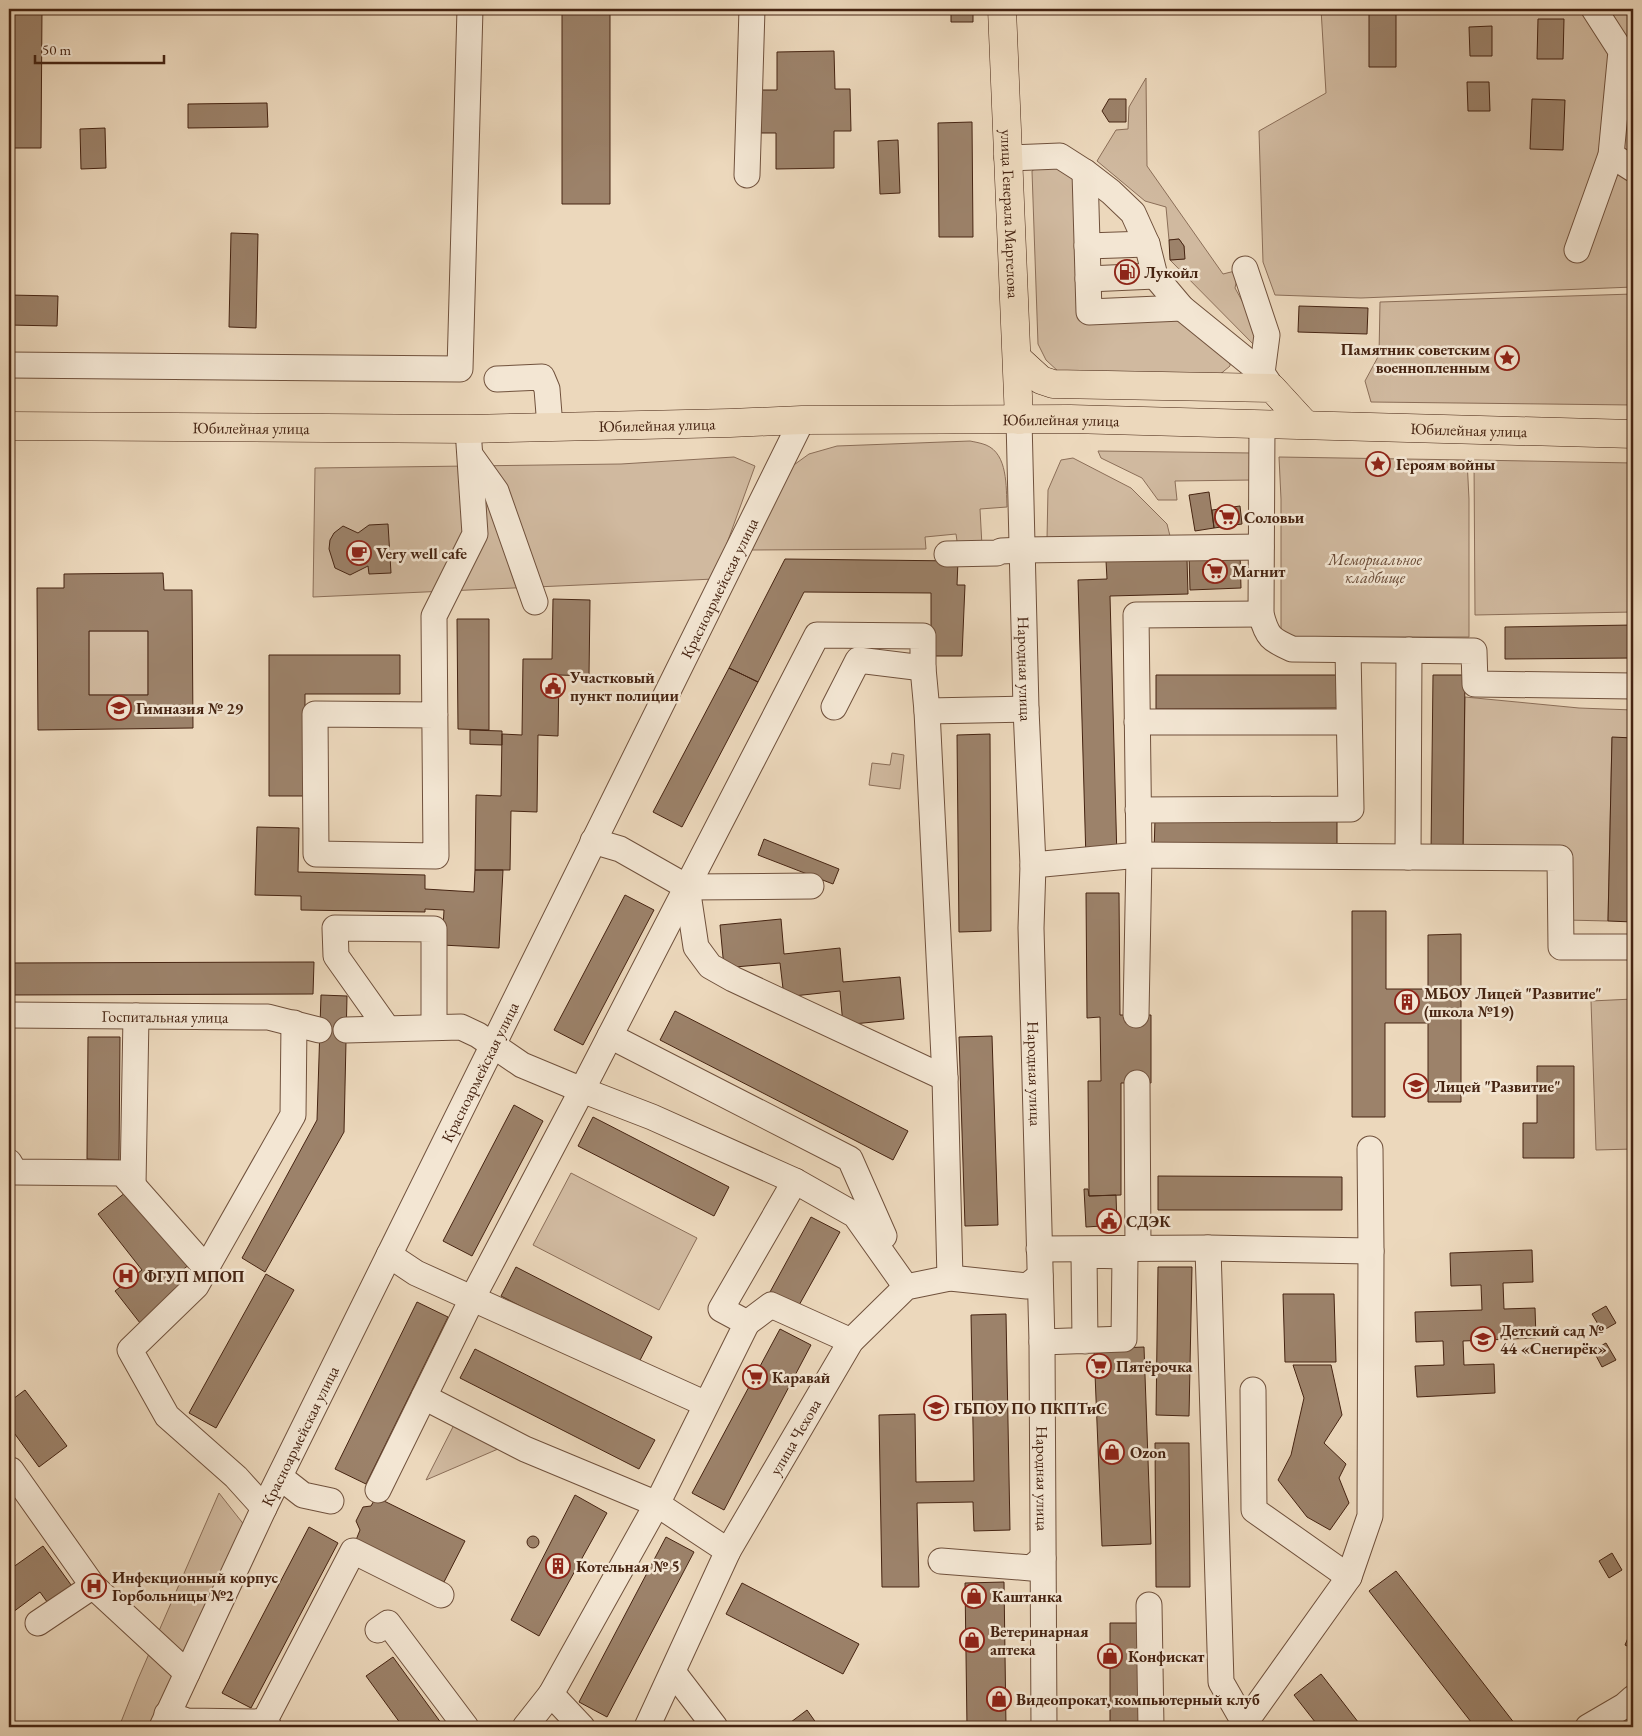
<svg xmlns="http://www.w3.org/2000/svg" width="1642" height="1736" font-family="'EB Garamond',serif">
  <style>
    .green { fill: #d0b99f; stroke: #8b6e58 }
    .building { fill: #9c826a; stroke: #462412; fill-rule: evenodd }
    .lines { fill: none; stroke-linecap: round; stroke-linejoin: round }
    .minor-casing { stroke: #70513c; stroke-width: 27 }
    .major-casing { stroke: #462412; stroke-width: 29 }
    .minor { stroke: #f3e6d3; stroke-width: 25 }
    .major { stroke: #ecd8bc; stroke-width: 28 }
    .labels { text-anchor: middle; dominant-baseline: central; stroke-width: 5; stroke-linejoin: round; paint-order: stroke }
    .street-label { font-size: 16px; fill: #462412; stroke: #f3e6d3 }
    .poi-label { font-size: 16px; font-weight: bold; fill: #462412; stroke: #f3e6d3; text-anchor: start }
    .park-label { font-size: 16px; font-style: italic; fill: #684935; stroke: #f3e6d3 }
  </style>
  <rect width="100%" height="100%" fill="#ecd8bc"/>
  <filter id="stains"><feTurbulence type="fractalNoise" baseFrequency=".004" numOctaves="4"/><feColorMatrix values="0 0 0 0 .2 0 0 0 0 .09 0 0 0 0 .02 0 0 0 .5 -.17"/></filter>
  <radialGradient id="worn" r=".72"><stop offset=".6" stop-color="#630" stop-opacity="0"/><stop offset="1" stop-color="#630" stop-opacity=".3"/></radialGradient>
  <!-- green -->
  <path class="green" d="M1321 9H1633V287L1361 298 1275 295 1263 262 1259 131 1326 93Z
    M1146 78 1147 166 1223 274 1239 270 1235 288 1258 330V349L1170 260 1184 259V246L1179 239 1169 240 1166 207 1145 201 1097 161 1116 130 1128 129 1129 107Z
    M1064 164 1083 187 1088 316 1178 312 1230 353V366L1218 376 1060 373 1046 360 1038 344 1032 171 1040 165Z
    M1633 294V405L1371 402 1365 381 1379 355 1380 302Z
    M970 441C975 442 981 443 986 445 1008 454 1006 487 1007 507L980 509 982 546 958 548 956 534 925 537 926 549 752 550 791 467 809 454 837 446Z
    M1098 451 1251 453 1252 480 1175 481 1177 500H1158L1142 478 1101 458Z
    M734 457 755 466 714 579 313 597 315 468 621 464Z
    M1279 457 1467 460 1469 499V637H1281V499Z
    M1073 458 1131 488 1167 524 1170 536 1047 539 1048 490 1061 460Z
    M1474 460 1633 463V612L1475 615Z
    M89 631H148V695H89Z
    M1465 697 1579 708 1633 710V738H1612L1608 921 1566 920 1565 853 1463 852Z
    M892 753 904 755 900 789 869 785 872 763 890 765Z
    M1633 999V1149L1596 1150 1591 1001Z
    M571 1173 697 1238 659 1310 533 1245Z
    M456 1421 505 1446 426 1480Z
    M219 1493 245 1526 158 1727H119L138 1679Z"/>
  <!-- building -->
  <path class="building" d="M9 9H42L41 148H9Z
    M562 9H610V204H562Z
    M951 9H973V22H951Z
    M1369 13H1396V67H1369Z
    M1538 19H1564L1563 59H1537Z
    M1492 26V56H1470L1469 27Z
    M834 51 835 89H850L851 131H834V168L776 169V133H761L760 90H777V52Z
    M1467 82H1489L1490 111H1468Z
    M1109 99H1126V122H1109L1102 111Z
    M1532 99 1565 100 1563 150 1530 149Z
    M267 103 268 127 188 128V104Z
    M972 122 973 237H939L938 123Z
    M105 128 106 168 81 169 80 129Z
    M898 140 900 193 880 194 878 141Z
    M231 233 258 234 256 328 229 327Z
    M1179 239 1184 246 1185 259 1170 260 1169 240Z
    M9 295 58 296 57 326 9 325Z
    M1299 306 1368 308 1367 334 1298 332Z
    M1209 492 1214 528 1195 531 1189 495Z
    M1240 506 1242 524 1214 528 1212 510Z
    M388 524 391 573 369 574 368 566 350 575 335 568 329 549 330 540 334 533 343 526 358 533 369 525Z
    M1240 552 1241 588 1190 590 1189 554Z
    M785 559 958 561 957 585H965L962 656H931V593L804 592 758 682 729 668Z
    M1187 559 1188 594 1110 596 1117 859 1086 860 1078 580 1107 579 1106 561Z
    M163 573 164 590H192L193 728 38 730 37 588H64V574ZM89 631H148V695H89Z
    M553 599 590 600 589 676 559 675 558 736 538 735 537 812 511 811 510 870H475L476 795 501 796 502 734 522 735 523 659H552Z
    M457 619H489V730L458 729Z
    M1633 625V658L1505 659V627Z
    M269 655H400V694H305V796H269Z
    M729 668 758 682 682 827 653 812Z
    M1156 675H1344V708L1156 709Z
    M1433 675H1465L1463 852H1431Z
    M470 730 502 731V745L470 744Z
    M990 734 991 931 959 932 957 735Z
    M1612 737 1633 738V922L1608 921Z
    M1155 819H1337V854L1154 853Z
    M257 827 299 828 298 872 425 875V889L474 892 475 870H503L499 948 442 945 444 910 425 909V912L301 910V896L255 895Z
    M764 839 839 869 833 884 758 855Z
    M1086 893H1119L1120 1015H1151V1083H1121V1195L1089 1196 1088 1081H1101L1100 1017 1087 1018Z
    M625 895 654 910 583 1045 554 1030Z
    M1352 911H1386V989H1428V935L1461 934V1102H1428V1023H1385V1117H1352Z
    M781 919 784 954 840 948 843 982 900 977 904 1019 843 1025 840 991 784 997 780 963 724 968 720 925Z
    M314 962 313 994 9 995V963Z
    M321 995 347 996 344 1132 265 1272 242 1258 317 1120Z
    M675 1011 908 1131 893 1160 660 1040Z
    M992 1036 998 1225 965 1226 959 1037Z
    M88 1037H120L119 1160 87 1159Z
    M1537 1066H1574V1158H1523V1123H1537Z
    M514 1105 543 1121 472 1256 443 1241Z
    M593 1117 729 1187 714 1216 578 1146Z
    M1158 1176 1342 1177V1210H1158Z
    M130 1189 190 1264 175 1276 184 1288 140 1323 115 1291 142 1270 98 1214Z
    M1084 1189H1088L1089 1196 1116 1195 1117 1225 1086 1227Z
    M811 1217 840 1232 798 1307 770 1292Z
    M1532 1250 1533 1282 1503 1283 1504 1309 1535 1308 1536 1338 1463 1341 1464 1365 1494 1364 1495 1393 1417 1397 1415 1366 1444 1365 1443 1341 1416 1342 1415 1312 1482 1310 1481 1285 1451 1286 1450 1253Z
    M516 1267 652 1337 637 1366 501 1296Z
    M1158 1267H1192L1189 1416 1156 1415Z
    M266 1274 294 1290 216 1428 189 1413Z
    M1283 1294H1334L1336 1362H1285Z
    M417 1302 448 1317 366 1484 335 1469Z
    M1606 1306 1616 1323 1602 1331 1592 1314Z
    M1006 1314 1010 1530 974 1531 973 1502 917 1503 919 1587H882L879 1415 915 1414 916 1482 974 1481 971 1315Z
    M780 1329 811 1345 724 1510 692 1493Z
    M1606 1343 1616 1360 1602 1367 1593 1350Z
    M1144 1347 1151 1544 1102 1546 1094 1349Z
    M475 1349 655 1440 639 1469 460 1378Z
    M1293 1365H1331L1342 1415 1324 1443 1346 1464 1339 1478 1349 1503 1330 1530 1307 1517 1278 1480 1291 1455 1304 1398Z
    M25 1390 67 1446 39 1467 9 1426V1402Z
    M1155 1443H1189L1190 1587H1156Z
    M575 1495 607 1513 539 1636 511 1620Z
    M376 1497 465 1541 444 1582 356 1540 360 1530 356 1521 363 1507 371 1506Z
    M309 1527 338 1543 251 1708 222 1693Z
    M527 1542a6 6 0 1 1 12 0a6 6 0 1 1-12 0Z
    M666 1537 694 1552 607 1717 579 1702Z
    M43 1546 74 1589 50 1606 40 1592 9 1615V1570Z
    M1612 1553 1622 1570 1609 1578 1599 1561Z
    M1396 1571 1515 1724 1511 1727H1475L1369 1591Z
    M1004 1582 1006 1727H967L965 1583Z
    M742 1583 859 1644 843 1674 726 1614Z
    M1110 1623H1141V1727H1110Z
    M1631 1631 1633 1632V1649L1625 1645Z
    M393 1657 444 1727H403L366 1676Z
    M1321 1674 1362 1727H1319L1294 1695Z
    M807 1710 819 1727H795L791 1722Z"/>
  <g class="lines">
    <defs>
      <g id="minor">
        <path d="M1611 155 1633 169"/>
        <path d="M1007 158 1060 156 1085 172 1111 192 1133 213 1147 244 1155 276 1182 308 1262 373 1272 388"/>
        <path d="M1085 172 1089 312 1182 308"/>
        <path d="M747 175 752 9"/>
        <path d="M1087 246 1147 244"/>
        <path d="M1577 250 1611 155 1621 51 1594 9"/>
        <path d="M1245 269 1267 335 1262 373"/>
        <path d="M1088 279 1155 276"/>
        <path d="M9 365 460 369 470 9"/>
        <path d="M497 379 542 377 547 389 550 427"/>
        <path id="s1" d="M1019 420 1026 709 1033 865 1031 928 1042 1342 1044 1727"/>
        <path d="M1262 424 1261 614C1267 637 1271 640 1292 649L1474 651 1475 684 1633 686"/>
        <path d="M471 456 496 491 535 602"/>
        <path d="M947 554 997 553 1001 551 1022 550 1261 547"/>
        <path d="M834 707 858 660 923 668"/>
        <path d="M927 711 1026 709"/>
        <path d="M435 715 315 714 316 854 436 856 434 616 475 534 468 429"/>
        <path d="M1137 722H1349"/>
        <path d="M1138 810 1351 809 1348 650"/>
        <path d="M593 841 620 849 687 887 811 886"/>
        <path d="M1408 857 1409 650"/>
        <path d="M1033 865 1139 855 1560 858 1561 947H1633"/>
        <path d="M687 887 696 947 710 966 733 979 945 1078"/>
        <path id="s2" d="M9 1015 268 1017 319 1030"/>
        <path d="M1136 1015 1139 855 1136 615 1261 614"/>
        <path d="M387 1028 336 956 335 928 434 929V1027"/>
        <path d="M346 1030 461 1027 478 1035 522 1065 582 1090 817 635 923 636V668L927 711 945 1078 950 1278"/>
        <path d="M610 1036 850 1159 884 1236"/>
        <path d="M1137 1083 1138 1248"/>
        <path d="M9 1162 15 1172 122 1173 206 1268"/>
        <path d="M133 1185 136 1016"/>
        <path d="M1208 1248 1221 1682 1245 1724"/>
        <path d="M1039 1249 1208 1248 1371 1251"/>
        <path d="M389 1255 416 1273 706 1404"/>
        <path d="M747 1323 771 1305 851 1341"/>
        <path d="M1042 1342 1124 1339 1125 1256 1084 1255 1085 1341"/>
        <path d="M1253 1390 1254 1510 1349 1577"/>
        <path d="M424 1397 525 1449 657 1504 728 1551"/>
        <path d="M11 1470 93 1586"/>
        <path d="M280 1477 303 1495 331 1501"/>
        <path d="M378 1490 473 1297 582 1090 652 1117 795 1181 855 1215 906 1287"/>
        <path d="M264 1508 236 1477 167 1416 130 1350 196 1286 293 1115 294 1023"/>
        <path d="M941 1561 1031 1568 1043 1558"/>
        <path d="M1149 1605 1151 1727"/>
        <path d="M38 1623 93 1586 187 1673"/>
        <path d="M378 1630 388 1623 466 1727"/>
        <path d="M673 1672 715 1727"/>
        <path d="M167 1714 187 1721 264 1722"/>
        <path id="s3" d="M162 1727 264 1508 802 420"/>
        <path d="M269 1727 264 1722 353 1551 441 1595"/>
        <path d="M525 1727 551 1694"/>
        <path d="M582 1727 551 1694 657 1504 747 1323 721 1309 795 1181"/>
        <path id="s4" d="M647 1727 728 1551 851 1341 906 1287 950 1278 1027 1286 1040 1276"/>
        <path d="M1242 1727 1349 1577 1370 1516 1371 1251 1370 1149"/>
        <path d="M1588 1727 1624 1706 1633 1698"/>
      </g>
      <g id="major">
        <path id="s5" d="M1002 9 1019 420"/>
        <path d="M1017 358 1041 380 1053 384 1272 388 1305 424"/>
        <path id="s6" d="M9 426 468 429 730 423 802 420 1070 419 1633 434"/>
      </g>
    </defs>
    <!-- minor casing -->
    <use href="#minor" class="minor-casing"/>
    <!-- major casing -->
    <use href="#major" class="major-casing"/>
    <!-- minor -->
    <use href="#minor" class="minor"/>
    <!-- major -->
    <use href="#major" class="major"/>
  </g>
  <!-- icons -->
  <defs>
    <symbol id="fuel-ring" viewBox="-11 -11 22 22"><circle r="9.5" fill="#f3e6d3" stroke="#8f2418" stroke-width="1.5"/><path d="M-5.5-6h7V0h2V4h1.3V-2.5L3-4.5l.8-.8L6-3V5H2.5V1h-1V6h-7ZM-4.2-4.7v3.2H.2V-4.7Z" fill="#8f2418"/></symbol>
    <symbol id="sight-ring" viewBox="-11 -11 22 22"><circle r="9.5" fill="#f3e6d3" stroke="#8f2418" stroke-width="1.5"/><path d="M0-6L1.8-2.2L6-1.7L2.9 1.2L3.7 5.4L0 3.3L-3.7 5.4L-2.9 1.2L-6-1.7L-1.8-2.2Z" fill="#8f2418"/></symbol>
    <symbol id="supermarket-ring" viewBox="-11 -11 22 22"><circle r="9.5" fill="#f3e6d3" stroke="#8f2418" stroke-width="1.5"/><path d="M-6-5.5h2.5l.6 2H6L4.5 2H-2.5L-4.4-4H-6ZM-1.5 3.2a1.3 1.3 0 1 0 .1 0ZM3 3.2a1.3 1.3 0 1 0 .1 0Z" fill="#8f2418"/></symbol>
    <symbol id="cafe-ring" viewBox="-11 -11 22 22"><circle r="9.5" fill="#f3e6d3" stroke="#8f2418" stroke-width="1.5"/><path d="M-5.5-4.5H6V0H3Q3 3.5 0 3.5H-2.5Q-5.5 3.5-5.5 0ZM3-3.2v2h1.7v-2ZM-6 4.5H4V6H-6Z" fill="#8f2418"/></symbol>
    <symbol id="civic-ring" viewBox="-11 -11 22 22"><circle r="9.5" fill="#f3e6d3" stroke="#8f2418" stroke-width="1.5"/><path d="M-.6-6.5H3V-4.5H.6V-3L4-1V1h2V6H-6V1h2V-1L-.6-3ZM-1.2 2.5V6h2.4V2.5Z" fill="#8f2418"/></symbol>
    <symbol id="school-ring" viewBox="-11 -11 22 22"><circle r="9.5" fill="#f3e6d3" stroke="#8f2418" stroke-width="1.5"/><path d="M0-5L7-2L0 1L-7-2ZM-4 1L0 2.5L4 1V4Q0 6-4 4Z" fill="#8f2418"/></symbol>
    <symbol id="building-ring" viewBox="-11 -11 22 22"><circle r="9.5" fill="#f3e6d3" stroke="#8f2418" stroke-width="1.5"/><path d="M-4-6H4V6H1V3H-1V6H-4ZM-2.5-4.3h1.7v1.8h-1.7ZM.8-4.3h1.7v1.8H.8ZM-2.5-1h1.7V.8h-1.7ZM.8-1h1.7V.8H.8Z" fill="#8f2418"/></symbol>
    <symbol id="hospital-ring" viewBox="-11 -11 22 22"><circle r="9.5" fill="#f3e6d3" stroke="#8f2418" stroke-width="1.5"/><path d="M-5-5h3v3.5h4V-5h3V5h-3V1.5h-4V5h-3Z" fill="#8f2418"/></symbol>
    <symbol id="university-ring" viewBox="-11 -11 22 22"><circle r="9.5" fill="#f3e6d3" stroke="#8f2418" stroke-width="1.5"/><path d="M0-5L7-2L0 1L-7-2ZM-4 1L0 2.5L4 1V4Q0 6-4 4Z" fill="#8f2418"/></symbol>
    <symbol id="shop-ring" viewBox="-11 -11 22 22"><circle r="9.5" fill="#f3e6d3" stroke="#8f2418" stroke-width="1.5"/><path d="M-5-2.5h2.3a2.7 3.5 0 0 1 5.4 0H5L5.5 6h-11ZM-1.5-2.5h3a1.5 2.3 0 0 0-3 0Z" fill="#8f2418"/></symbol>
  </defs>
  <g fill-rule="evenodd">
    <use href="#fuel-ring" x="1113" y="258" width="28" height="28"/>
    <use href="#sight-ring" x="1493" y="344" width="28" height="28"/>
    <use href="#sight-ring" x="1364" y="450" width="28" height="28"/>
    <use href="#supermarket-ring" x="1213" y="503" width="28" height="28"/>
    <use href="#cafe-ring" x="345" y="539" width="28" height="28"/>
    <use href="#supermarket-ring" x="1201" y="557" width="28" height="28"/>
    <use href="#civic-ring" x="539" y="672" width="28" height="28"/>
    <use href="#school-ring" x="105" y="694" width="28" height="28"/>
    <use href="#building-ring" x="1393" y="988" width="28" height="28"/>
    <use href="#school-ring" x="1402" y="1072" width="28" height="28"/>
    <use href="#civic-ring" x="1095" y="1207" width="28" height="28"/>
    <use href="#hospital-ring" x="112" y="1262" width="28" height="28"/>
    <use href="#school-ring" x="1469" y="1325" width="28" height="28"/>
    <use href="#supermarket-ring" x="1085" y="1352" width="28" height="28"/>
    <use href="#supermarket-ring" x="741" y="1363" width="28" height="28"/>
    <use href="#university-ring" x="922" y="1394" width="28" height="28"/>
    <use href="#shop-ring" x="1098" y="1438" width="28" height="28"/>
    <use href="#building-ring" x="544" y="1552" width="28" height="28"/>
    <use href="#hospital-ring" x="80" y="1572" width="28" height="28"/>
    <use href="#shop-ring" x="960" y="1582" width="28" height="28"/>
    <use href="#shop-ring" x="958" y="1626" width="28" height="28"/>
    <use href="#shop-ring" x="1096" y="1642" width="28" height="28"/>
    <use href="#shop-ring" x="985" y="1685" width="28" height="28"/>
  </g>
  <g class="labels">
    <!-- street labels -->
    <g class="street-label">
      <text stroke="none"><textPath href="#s5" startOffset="205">улица Генерала Маргелова</textPath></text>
      <text stroke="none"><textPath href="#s6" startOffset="1052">Юбилейная улица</textPath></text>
      <text stroke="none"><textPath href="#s6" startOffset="648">Юбилейная улица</textPath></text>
      <text stroke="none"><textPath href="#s6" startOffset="242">Юбилейная улица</textPath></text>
      <text stroke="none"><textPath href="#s6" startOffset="1460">Юбилейная улица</textPath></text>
      <text stroke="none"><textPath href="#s3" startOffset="1268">Красноармейская улица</textPath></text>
      <text stroke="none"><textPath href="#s1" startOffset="249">Народная улица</textPath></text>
      <text stroke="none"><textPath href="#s2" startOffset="156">Госпитальная улица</textPath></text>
      <text stroke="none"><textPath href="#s3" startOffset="728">Красноармейская улица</textPath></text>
      <text stroke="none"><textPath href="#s1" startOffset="654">Народная улица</textPath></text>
      <text stroke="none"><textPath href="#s3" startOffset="322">Красноармейская улица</textPath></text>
      <text stroke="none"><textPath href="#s4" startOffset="326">улица Чехова</textPath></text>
      <text stroke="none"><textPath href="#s1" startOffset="1059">Народная улица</textPath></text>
    </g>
    <!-- poi labels -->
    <g class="poi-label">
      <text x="1144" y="272">Лукойл</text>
      <text x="1490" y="349" text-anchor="end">Памятник советским<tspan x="1490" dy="18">военнопленным</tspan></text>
      <text x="1396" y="464">Героям войны</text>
      <text x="1244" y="517">Соловьи</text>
      <text x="376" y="553">Very well cafe</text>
      <text x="1232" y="571">Магнит</text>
      <text x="570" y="677">Участковый<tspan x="570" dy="18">пункт полиции</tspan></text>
      <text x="136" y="708">Гимназия № 29</text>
      <text x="1424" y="993">МБОУ Лицей "Развитие"<tspan x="1424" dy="18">(школа №19)</tspan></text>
      <text x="1434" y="1086">Лицей "Развитие"</text>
      <text x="1126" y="1221">СДЭК</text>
      <text x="144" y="1276">ФГУП МПОП</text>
      <text x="1500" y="1330">Детский сад №<tspan x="1500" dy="18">44 «Снегирёк»</tspan></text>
      <text x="1116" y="1366">Пятёрочка</text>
      <text x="772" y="1377">Каравай</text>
      <text x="954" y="1408">ГБПОУ ПО ПКПТиС</text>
      <text x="1130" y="1452">Ozon</text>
      <text x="576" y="1566">Котельная № 5</text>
      <text x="112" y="1577">Инфекционный корпус<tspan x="112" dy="18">Горбольницы №2</tspan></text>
      <text x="992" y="1596">Каштанка</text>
      <text x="990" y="1631">Ветеринарная<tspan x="990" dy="18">аптека</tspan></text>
      <text x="1128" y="1656">Конфискат</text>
      <text x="1016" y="1699">Видеопрокат, компьютерный клуб</text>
    </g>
    <!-- park labels -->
    <g class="park-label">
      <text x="1375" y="559">Мемориальное<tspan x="1375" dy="18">кладбище</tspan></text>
    </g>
  </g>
  <!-- margin -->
  <rect width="1642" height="1736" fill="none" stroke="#ecd8bc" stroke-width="30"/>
  <rect x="10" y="10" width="1622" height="1716" fill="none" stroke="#462412" stroke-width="2.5"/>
  <rect x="15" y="15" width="1612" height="1706" fill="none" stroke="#462412"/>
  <!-- scale -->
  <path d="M35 55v8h129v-8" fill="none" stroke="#462412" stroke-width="2.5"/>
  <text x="42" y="55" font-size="15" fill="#462412" stroke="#f3e6d3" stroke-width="4" paint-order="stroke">50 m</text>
  <rect width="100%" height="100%" filter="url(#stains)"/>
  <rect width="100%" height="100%" fill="url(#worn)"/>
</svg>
